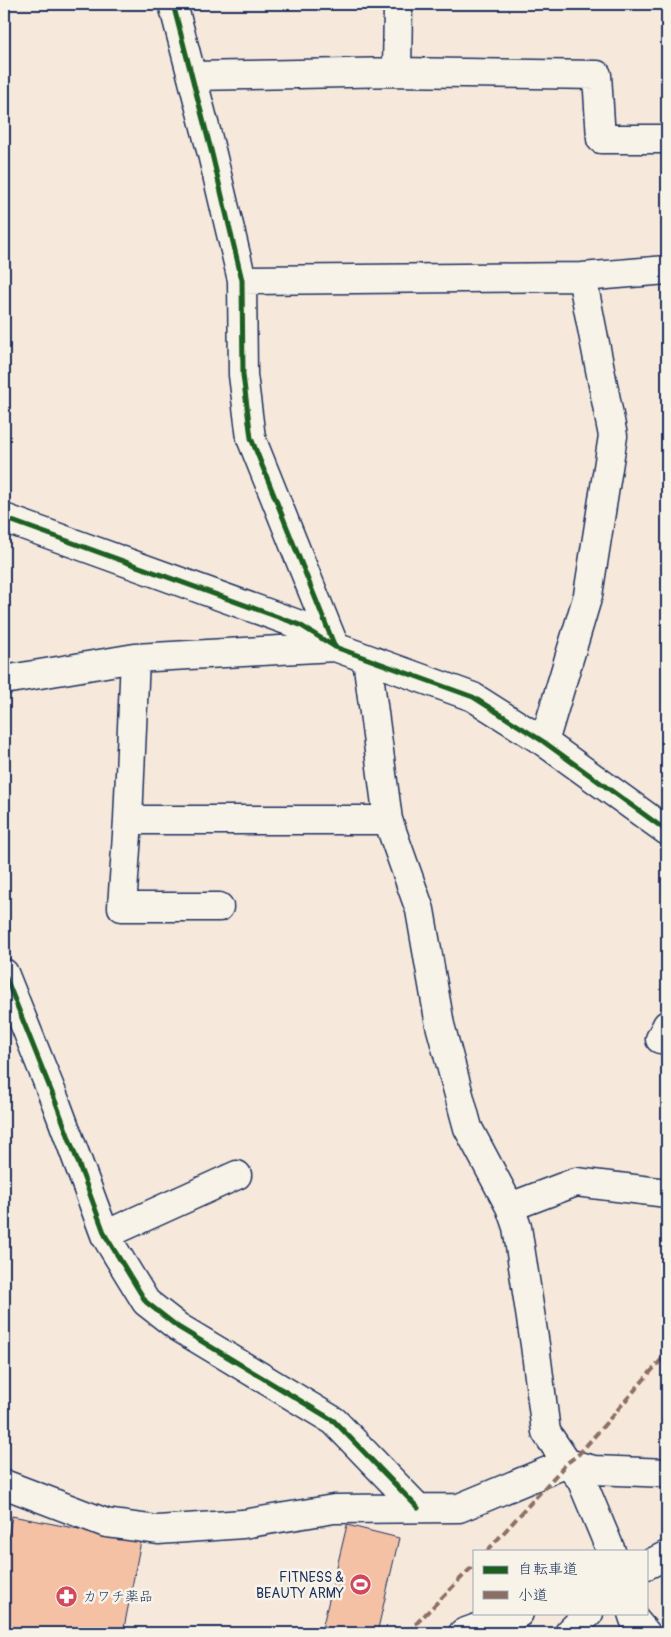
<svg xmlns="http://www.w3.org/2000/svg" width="671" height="1637" font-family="Pangolin,'Klee One',sans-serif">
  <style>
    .building { fill: #f4c1a5; stroke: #1b2f5e }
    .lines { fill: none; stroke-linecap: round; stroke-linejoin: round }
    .minor-casing { stroke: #1b2f5e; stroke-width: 31 }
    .major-casing { stroke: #1b2f5e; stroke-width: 31 }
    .minor { stroke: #f7f3e8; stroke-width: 28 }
    .major { stroke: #f7f3e8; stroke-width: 28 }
    .quiet { stroke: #8d6e63; stroke-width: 4; stroke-dasharray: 8 4; stroke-linecap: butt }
    .cycleway-casing { stroke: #f7f3e8; stroke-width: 8 }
    .cycleway { stroke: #1b5e20; stroke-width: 5 }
    .labels { text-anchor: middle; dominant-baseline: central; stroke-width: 5; stroke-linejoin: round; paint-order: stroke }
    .poi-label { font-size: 14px; fill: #1b2f5e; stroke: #f7f3e8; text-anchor: end }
  </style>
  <rect width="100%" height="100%" fill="#f6e9db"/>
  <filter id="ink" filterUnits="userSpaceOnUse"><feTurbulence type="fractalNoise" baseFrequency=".02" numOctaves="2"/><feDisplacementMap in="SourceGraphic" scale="10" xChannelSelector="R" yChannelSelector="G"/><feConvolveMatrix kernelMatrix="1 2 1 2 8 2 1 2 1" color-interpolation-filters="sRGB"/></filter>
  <g filter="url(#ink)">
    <!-- building -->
    <path class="building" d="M12 1516 141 1541 123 1633H4V1560Z
      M347 1525 399 1538 377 1633H321Z"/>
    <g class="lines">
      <defs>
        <path id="minor" d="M173 4 212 154 242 280 243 375 251 438 335 647
          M397 72 398 4
          M192 76 397 72 597 75 601 139H667
          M242 280 582 277 667 270
          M4 518 300 625 335 647 473 697 544 742 667 831
          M135 658 128 820 122 907H219
          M367 659 388 820 420 910 440 1025 468 1128 510 1207 517 1227 535 1345 546 1432 567 1463 581 1479 611 1551
          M4 680 135 658 335 647
          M544 742 588 595 613 436 582 277
          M128 820H388
          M4 973 56 1103 105 1235 146 1302 178 1327 334 1421 418 1508
          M660 1039 667 1025
          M510 1207 576 1182 667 1193
          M105 1235 237 1175
          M4 1484 106 1523 158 1530 243 1524 334 1509 459 1508 567 1463 594 1470 667 1473
          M632 1613 634 1619 646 1633
          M463 1633 519 1613"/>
        <path id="major" d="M647 1565 667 1555
          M569 1633 589 1613"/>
      </defs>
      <!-- minor casing -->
      <use href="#minor" class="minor-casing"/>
      <!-- major casing -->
      <use href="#major" class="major-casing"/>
      <!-- minor -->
      <use href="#minor" class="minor"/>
      <!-- major -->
      <use href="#major" class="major"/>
      <!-- quiet -->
      <path class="quiet" d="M487 1551 567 1463 579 1454 667 1353
        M407 1633 475 1564"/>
      <defs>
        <path id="cycleway" d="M173 4 212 154 242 280 243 375 251 438 335 647
          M4 518 300 625 335 647 473 697 544 742 667 831
          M4 973 56 1103 105 1235 146 1302 178 1327 334 1421 418 1508"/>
      </defs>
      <!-- cycleway casing -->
      <use href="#cycleway" class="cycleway-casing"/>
      <!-- cycleway -->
      <use href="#cycleway" class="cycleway"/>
    </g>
  </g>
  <!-- icons -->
  <defs>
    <symbol id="stadium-disc" viewBox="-11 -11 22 22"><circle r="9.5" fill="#d1495b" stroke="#f7f3e8"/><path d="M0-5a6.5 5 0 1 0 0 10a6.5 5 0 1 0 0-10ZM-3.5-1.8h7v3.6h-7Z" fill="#fff"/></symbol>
    <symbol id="pharmacy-disc" viewBox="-11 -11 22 22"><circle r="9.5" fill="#d1495b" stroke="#f7f3e8"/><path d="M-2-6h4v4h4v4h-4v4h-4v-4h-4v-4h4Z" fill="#fff"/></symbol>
  </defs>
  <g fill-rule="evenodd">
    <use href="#stadium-disc" x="348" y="1572" width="25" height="25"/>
    <use href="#pharmacy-disc" x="54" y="1584" width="25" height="25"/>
  </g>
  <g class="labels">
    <!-- poi labels -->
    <g class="poi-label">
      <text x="344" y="1577">FITNESS &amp;<tspan x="344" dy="16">BEAUTY ARMY</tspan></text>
      <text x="83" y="1596" text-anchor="start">カワチ薬品</text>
    </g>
  </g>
  <!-- margin -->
  <rect width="671" height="1637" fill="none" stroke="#f7f3e8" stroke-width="20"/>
  <rect x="10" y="10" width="651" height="1617" fill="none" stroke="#1b2f5e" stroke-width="2" filter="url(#ink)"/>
  <!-- legend -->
  <rect x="473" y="1550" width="175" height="65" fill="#f7f3e8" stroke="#9fa5b1"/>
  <rect x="483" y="1566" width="25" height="8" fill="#1b5e20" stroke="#9fa5b1"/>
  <text x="518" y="1574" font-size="15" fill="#1b2f5e">自転車道</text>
  <rect x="483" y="1591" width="25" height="8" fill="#8d6e63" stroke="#9fa5b1"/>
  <text x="518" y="1600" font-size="15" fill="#1b2f5e">小道</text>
</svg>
